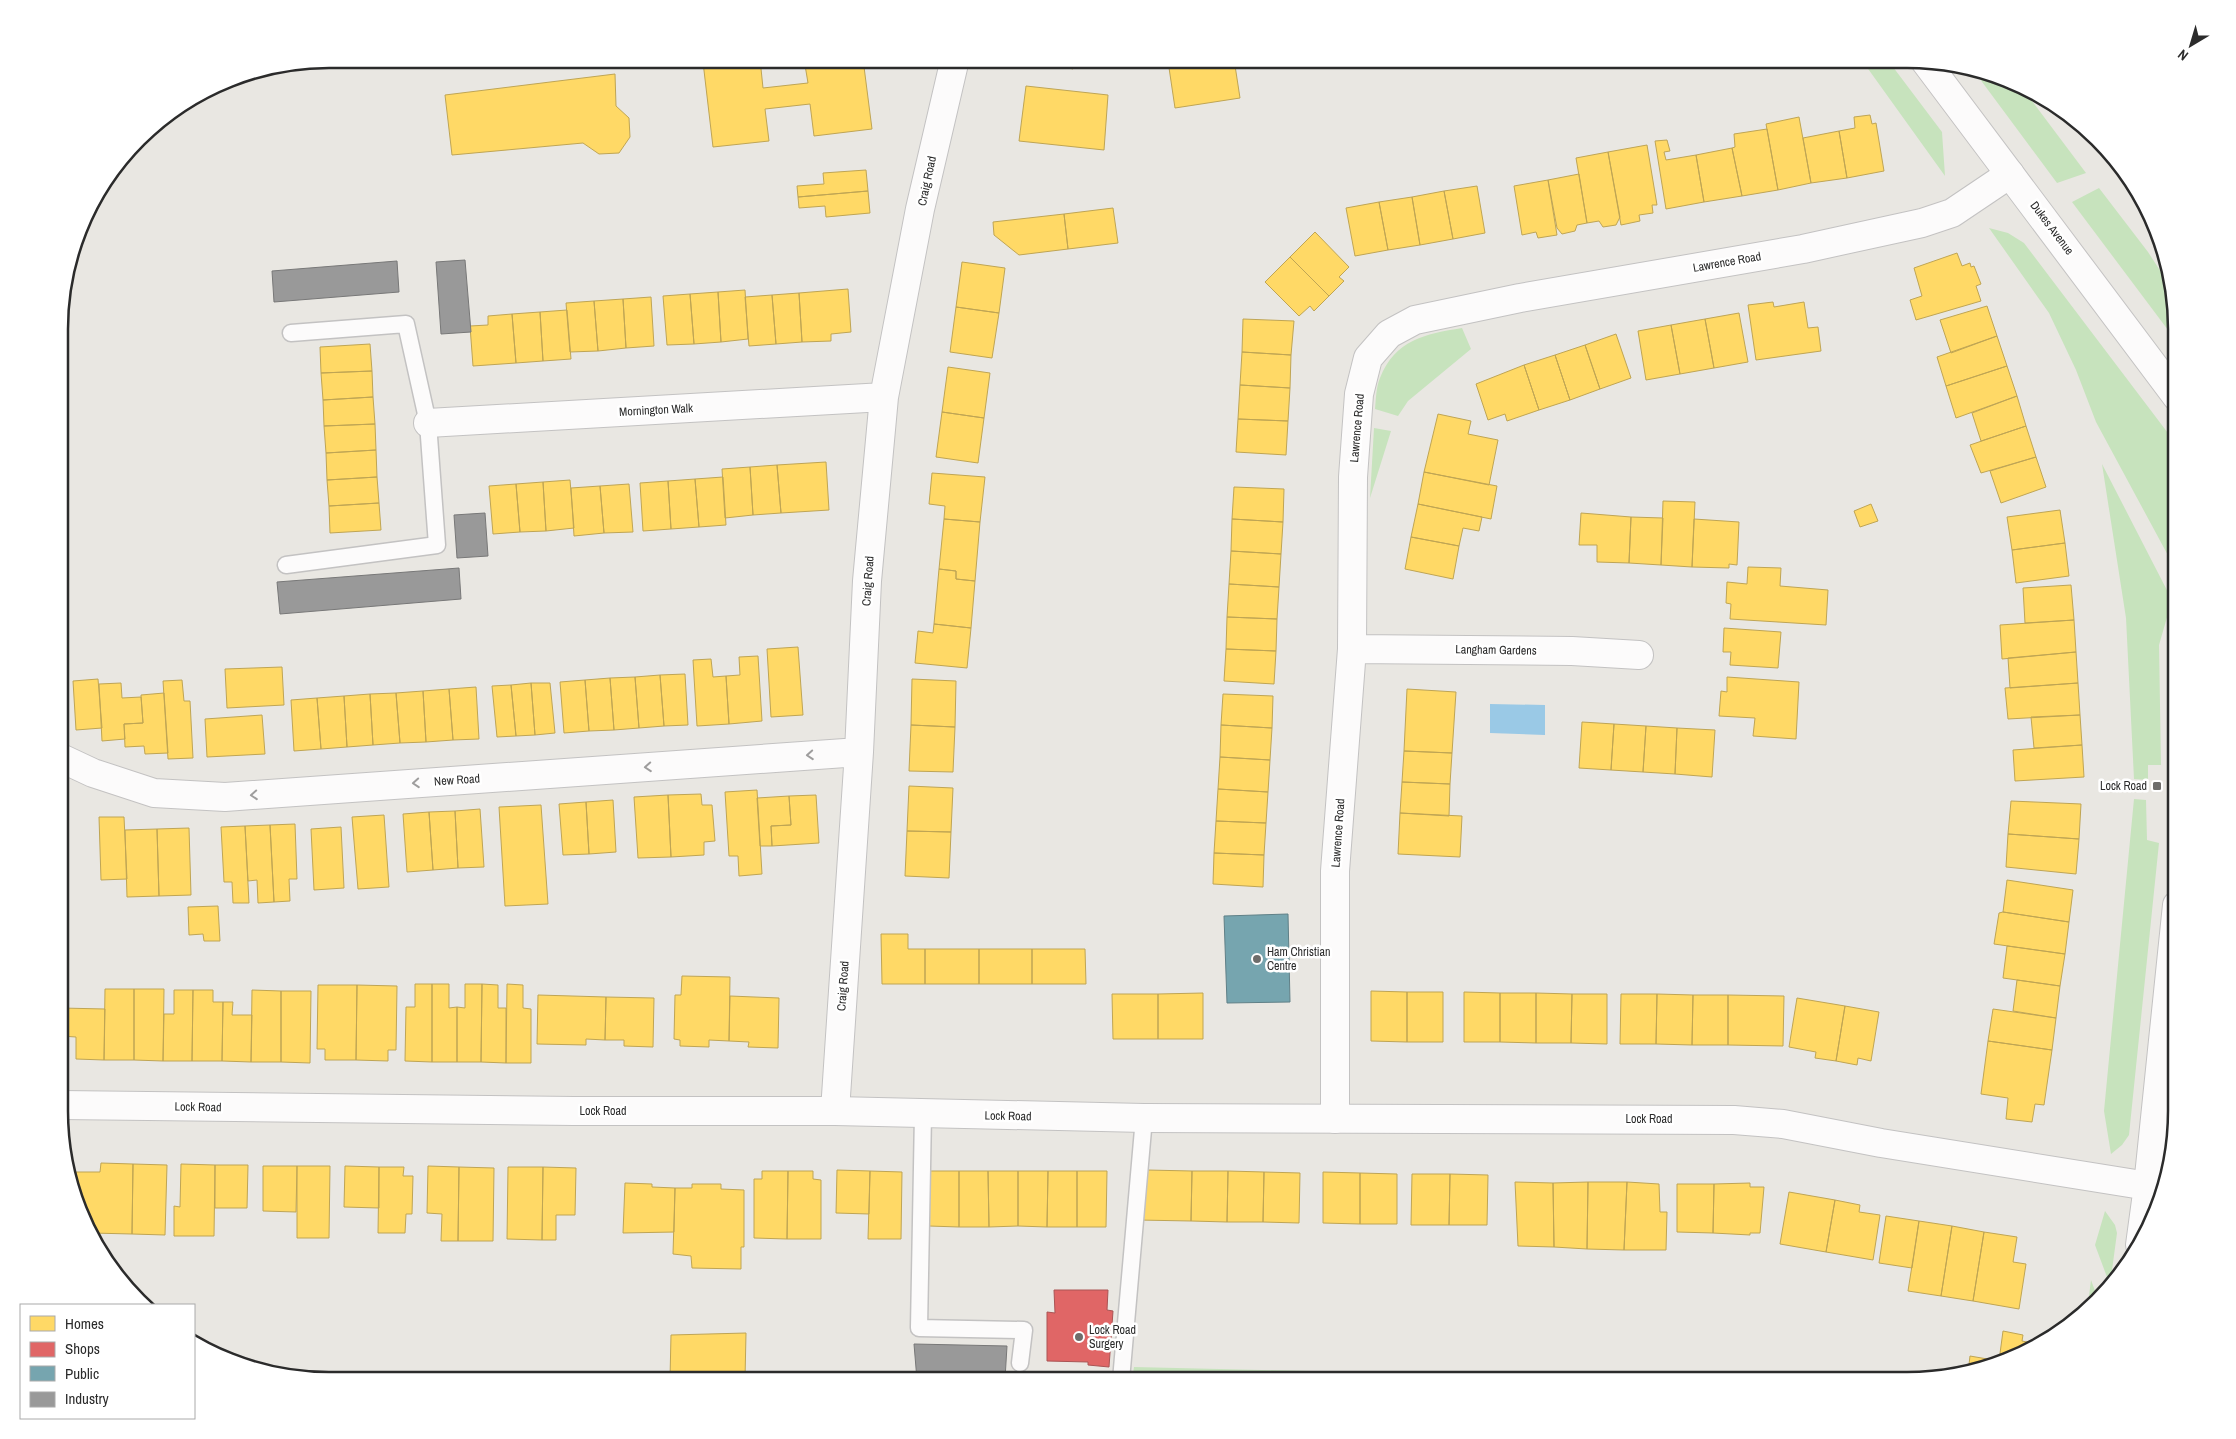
<svg xmlns="http://www.w3.org/2000/svg" width="2236" height="1439" font-family="'Archivo Narrow',sans-serif">
  <style>
    .green { fill: #c7e3bd }
    .water { fill: #9ac9e6 }
    .homes { fill: #ffd966; stroke: #bfa554 }
    .shops { fill: #e06666; stroke: #aa5454 }
    .public { fill: #76a5af; stroke: #608087 }
    .industry { fill: #999; stroke: #787878 }
    .lines { fill: none; stroke-linecap: round; stroke-linejoin: round }
    .lane-casing { stroke: #c3c2c2; stroke-width: 19 }
    .street-casing { stroke: #c3c2c2; stroke-width: 30 }
    .secondary-casing { stroke: #c3c2c2; stroke-width: 30 }
    .lane { stroke: #fcfbfb; stroke-width: 16 }
    .street { stroke: #fcfbfb; stroke-width: 28 }
    .secondary { stroke: #fcfbfb; stroke-width: 28 }
    .oneway { stroke: #9e9d9d }
    .poi-dot { fill: #6e6d6b; stroke: #fff; stroke-width: 2 }
    .labels { text-anchor: middle; dominant-baseline: central; stroke-width: 5; stroke-linejoin: round; paint-order: stroke }
    .street-label { font-size: 12px; fill: #2b2b2b; stroke: #fff }
    .poi-label { font-size: 12px; fill: #2b2b2b; stroke: #fff; text-anchor: start }
    .rim { fill: none; stroke: #2b2b2b; stroke-width: 2.5 }
  </style>
  <rect width="100%" height="100%" fill="#e9e7e2"/>
  <!-- green -->
  <path class="green" d="M1861 59H1887L1942 132 1945 176Z
    M1971 67 1978 68 2023 89 2086 173 2057 183Z
    M2099 188 2148 252 2174 292 2177 311V342L2072 202Z
    M1989 228 2008 233 2024 243 2177 445V572L2096 422 2076 370 2049 313Z
    M1462 328 1471 349 1408 401 1398 416 1375 409C1376 399 1376 387 1380 378 1395 340 1425 334 1462 328Z
    M1374 428 1391 431 1370 498Z
    M2102 464 2172 600 2159 645 2161 765H2148V780L2134 779 2126 618Z
    M2134 799 2146 800 2147 840 2159 843 2129 1135 2122 1145 2111 1154 2104 1111Z
    M2105 1211 2115 1225 2117 1233 2110 1285 2095 1245Z
    M2091 1280 2098 1299 2087 1312Z
    M1134 1367 1703 1380H1132Z"/>
  <!-- water -->
  <path class="water" d="M1490 704 1545 705V735L1490 733Z"/>
  <!-- homes -->
  <path class="homes" d="M733 59H760L763 88 808 83 804 59H863L872 129 814 136 810 104 765 109 769 141 713 147 703 62Z
    M1033 59H1076L1073 69Z
    M1186 59H1234L1240 98 1175 108 1168 61Z
    M615 74 616 106 629 118 630 137 619 153 599 154 583 143 452 155 445 95Z
    M1026 86 1108 95 1104 150 1019 141Z
    M1870 115 1872 124 1876 123 1884 171 1847 178 1839 131 1855 128 1854 117Z
    M1799 117 1811 183 1778 190 1766 124Z
    M1767 129 1778 190 1742 196 1732 148 1735 147 1734 134Z
    M1839 131 1847 178 1811 183 1803 138Z
    M1667 140 1670 151 1664 152 1666 160 1696 155 1704 202 1666 209 1655 141Z
    M1647 145 1657 205H1652L1653 213 1639 215 1640 221 1621 225 1608 152Z
    M1732 148 1742 196 1704 202 1696 155Z
    M1608 152 1620 217 1616 225 1603 227 1599 221 1587 223 1576 158Z
    M866 170 868 191 798 197 797 186 824 184 823 173Z
    M1579 174 1587 223 1577 225 1575 231 1562 234 1557 228 1548 180Z
    M1548 180 1557 235 1538 238 1536 232 1522 235 1514 186Z
    M1477 186 1485 233 1453 239 1444 191Z
    M868 191 870 213 826 217 825 206 799 208 798 197Z
    M1444 191 1453 239 1420 245 1412 197Z
    M1412 197 1420 245 1388 250 1379 202Z
    M1379 202 1388 250 1355 256 1346 208Z
    M1113 208 1118 243 1068 249 1064 214Z
    M1064 214 1068 249 1019 255 994 235 993 222Z
    M1315 232 1349 267 1339 277 1344 281 1329 296 1290 257Z
    M1957 253 1962 266 1970 263 1971 267 1974 266 1981 284 1976 286 1981 301 1916 320 1910 300 1922 296 1914 268Z
    M1290 257 1329 296 1314 311 1310 306 1299 316 1265 282Z
    M962 262 1005 268 999 313 956 307Z
    M848 289 851 332 831 334V341L802 342 799 293Z
    M745 290 748 339 721 342 718 292Z
    M718 292 721 342 694 344 690 294Z
    M799 293 802 342 776 344 772 295Z
    M690 294 694 344 667 345 663 296Z
    M772 295 776 344 749 346 745 297Z
    M651 297 654 346 626 348 623 299Z
    M623 299 626 348 598 351 594 301Z
    M594 301 598 351 570 352 566 303Z
    M1773 302 1774 307 1804 302 1808 328 1818 327 1821 351 1756 360 1748 305Z
    M1987 306 1997 336 1951 353 1940 320Z
    M956 307 999 313 992 358 950 352Z
    M567 310 571 359 543 361 540 312Z
    M540 312 543 361 516 363 512 314Z
    M1739 313 1748 362 1714 368 1705 319Z
    M512 314 516 363 473 366 470 326 488 325V316Z
    M1243 319 1294 321 1291 355 1242 352Z
    M1705 319 1714 368 1680 374 1671 325Z
    M1671 325 1680 374 1646 380 1638 331Z
    M1616 334 1631 378 1600 389 1585 345Z
    M1997 336 2007 366 1946 386 1937 357Z
    M370 344 372 371 321 373 320 347Z
    M1585 345 1600 389 1570 400 1555 355Z
    M1242 352 1291 355 1290 388 1240 385Z
    M1555 355 1570 400 1539 410 1524 365Z
    M1524 365 1539 410 1507 421 1505 414 1488 420 1476 384Z
    M2007 366 2017 396 1956 418 1946 386Z
    M948 367 990 373 984 418 942 412Z
    M372 371 373 397 323 400 321 373Z
    M1240 385 1290 388 1288 421 1238 419Z
    M2017 396 2026 426 1981 441 1972 413Z
    M373 397 375 424 324 426 323 400Z
    M942 412 984 418 978 463 936 457Z
    M1438 414 1471 421 1468 434 1498 440 1489 485 1424 472Z
    M1238 419 1288 421 1286 455 1236 452Z
    M375 424 376 450 326 453 324 426Z
    M2026 426 2036 457 1981 473 1970 445Z
    M376 450 377 477 327 480 326 453Z
    M2036 457 2046 487 2001 503 1990 471Z
    M826 462 829 510 781 513 777 465Z
    M777 465 781 513 753 515 750 467Z
    M750 467 753 515 725 518 722 469Z
    M1424 472 1497 486 1491 519 1418 504Z
    M932 473 985 477 980 522 944 519 945 506 929 504Z
    M377 477 379 503 329 506 327 480Z
    M723 477 726 525 699 527 695 479Z
    M695 479 699 527 671 529 668 481Z
    M570 480 574 528 546 531 543 482Z
    M668 481 671 529 643 531 640 483Z
    M543 482 546 531 520 532 516 484Z
    M516 484 520 532 493 534 489 486Z
    M629 484 633 532 604 533 600 486Z
    M600 486 604 533 574 536 571 488Z
    M1234 487 1284 489 1283 522 1232 519Z
    M1663 501 1695 502 1692 567 1661 565Z
    M379 503 381 530 330 533 329 506Z
    M1418 504 1482 517 1479 531 1463 528 1459 546 1411 537Z
    M1871 504 1878 521 1860 527 1854 511Z
    M2060 510 2065 543 2012 550 2007 517Z
    M1581 513 1631 517 1629 563 1597 562V545H1579Z
    M1631 517 1663 518 1661 565 1629 563Z
    M944 519 980 522 975 581 956 579V571L939 569Z
    M1232 519 1283 522 1281 554 1231 551Z
    M1694 519 1739 522 1737 565 1729 564V568L1692 567Z
    M1411 537 1459 546 1453 579 1405 569Z
    M2065 543 2069 576 2016 583 2012 550Z
    M1231 551 1281 554 1279 587 1229 584Z
    M1748 567 1781 568 1780 586 1828 590 1826 625 1730 619 1731 604 1726 603 1727 582 1747 584Z
    M939 569 956 571V579L975 581 971 628 934 624Z
    M1229 584 1279 587 1277 619 1227 617Z
    M2071 585 2074 620 2025 623 2023 588Z
    M1227 617 1277 619 1276 651 1226 649Z
    M2074 620 2076 652 2002 659 2000 625Z
    M934 624 971 628 967 668 915 663 918 631 933 633Z
    M1724 628 1781 632 1778 668 1730 665 1731 652H1723Z
    M798 647 803 715 771 717 767 649Z
    M1226 649 1276 651 1274 684 1224 681Z
    M2076 652 2078 683 2010 688 2008 658Z
    M758 656 762 721 729 724 726 676 740 675 739 657Z
    M711 659 713 677 726 676 729 724 697 726 693 660Z
    M282 667 284 705 227 708 225 669Z
    M685 674 688 725 664 726 660 675Z
    M660 675 664 726 639 728 635 677Z
    M635 677 639 728 614 730 610 678Z
    M1727 677 1799 682 1796 739 1753 736 1755 718 1719 716 1721 691 1727 692Z
    M610 678 614 730 589 731 585 680Z
    M98 679 102 728 76 730 73 681Z
    M912 679 956 681 955 727 911 725Z
    M182 680 184 701H190L193 758 168 759 163 681Z
    M585 680 589 731 564 733 560 682Z
    M121 683 122 698 141 697 143 723 124 724 125 739 102 741 99 684Z
    M531 683 535 735 516 736 511 685Z
    M531 683H550L555 733 535 735Z
    M2078 683 2080 715 2008 719 2005 688Z
    M511 685 516 736 497 737 492 686Z
    M476 687 479 739 453 740 449 689Z
    M449 689 453 740 426 742 423 691Z
    M1407 689 1456 692 1452 753 1404 751Z
    M423 691 426 742 400 743 396 693Z
    M164 693 168 753 145 754 144 746 125 747 124 724 143 723 141 695Z
    M396 693 400 743 373 745 370 694Z
    M370 694 373 745 347 747 344 696Z
    M1223 694 1273 696 1272 728 1221 725Z
    M344 696 347 747 321 749 317 698Z
    M317 698 321 749 294 751 291 700Z
    M262 715 265 754 207 757 205 719Z
    M2080 715 2082 745 2034 748 2031 717Z
    M1582 722 1614 724 1611 770 1579 768Z
    M1614 724 1646 726 1643 772 1611 770Z
    M911 725 955 727 953 772 909 771Z
    M1221 725 1272 728 1270 760 1220 757Z
    M1646 726 1677 728 1675 774 1643 772Z
    M1677 728 1715 730 1712 777 1675 774Z
    M2082 745 2084 777 2015 781 2013 750Z
    M1404 751 1452 753 1450 784 1402 782Z
    M1220 757 1270 760 1268 792 1218 789Z
    M1402 782 1450 784 1449 816 1400 813Z
    M909 786 953 788 951 832 907 831Z
    M1218 789 1268 792 1266 823 1216 821Z
    M757 790 762 874 739 876 738 856H729L725 792Z
    M701 794 702 805H712L715 841 704 842V855L671 857 668 795Z
    M668 795 671 857 638 858 634 797Z
    M816 795 819 843 772 846 771 826 791 825 789 796Z
    M789 796 791 825 771 826 772 846H760L757 798Z
    M613 800 616 852 589 854 586 802Z
    M2011 801 2081 804 2079 839 2008 834Z
    M586 802 589 854 563 855 559 804Z
    M541 805 548 904 505 906 499 807Z
    M480 809 484 867 458 868 455 811Z
    M455 811 458 868 433 870 429 812Z
    M429 812 433 870 407 872 403 814Z
    M1400 813 1462 816 1460 857 1398 854Z
    M384 815 389 887 358 889 352 817Z
    M99 817H124L127 879 101 880Z
    M1216 821 1266 823 1264 855 1214 853Z
    M295 824 297 879H289L290 901 274 902 270 825Z
    M270 825 274 902 258 903 257 880 248 881 245 826Z
    M245 826 249 903H233L232 882H224L221 827Z
    M341 827 344 888 314 890 311 829Z
    M189 828 191 895 159 896 157 829Z
    M157 829 159 896 127 897 125 830Z
    M907 831 951 832 949 878 905 876Z
    M2008 834 2079 839 2076 874 2006 867Z
    M1214 853 1264 855 1263 887 1213 884Z
    M2007 880 2073 890 2069 922 2003 912Z
    M218 906 220 941H204L203 934 189 935 188 907Z
    M2003 912 2069 922 2065 954 1994 944 1999 913Z
    M881 934H908V949H925V984H882Z
    M2007 946 2065 954 2060 986 2003 978Z
    M925 949H979V984H925Z
    M979 949H1032V984H979Z
    M1032 949H1085L1086 984H1032Z
    M682 976 730 977 729 1041 709 1040V1047L680 1046V1040L674 1039 675 995H681Z
    M2017 980 2060 986 2056 1018 2013 1011Z
    M415 984H432V1062L405 1061 406 1007H415Z
    M432 984H449V1008L457 1007V1062H432Z
    M465 984H482L481 1062H457V1007L465 1008Z
    M482 984 498 985V1008H506V1063L481 1062Z
    M507 984 523 985V1008L531 1009V1063H506Z
    M318 985H357L356 1060H325V1049H317Z
    M357 985 397 986 396 1050H388V1061L356 1060Z
    M105 989H134V1060H104Z
    M134 989H164L163 1061 134 1060Z
    M174 990H193L192 1061H163L164 1014H174Z
    M193 990H213V1002H223L222 1061H192Z
    M252 990 281 991V1062H251Z
    M281 991H311L310 1063 281 1062Z
    M1371 991 1407 992V1042L1371 1041Z
    M1407 992H1443V1042H1407Z
    M1464 992 1500 993V1042H1464Z
    M1203 993V1039H1158V994Z
    M1500 993H1536V1043L1500 1042Z
    M1536 993 1572 994 1571 1043H1536Z
    M1112 994H1158V1039H1113Z
    M1572 994H1607V1044L1571 1043Z
    M1621 994H1657L1656 1044H1620Z
    M1657 994 1693 995 1692 1045 1656 1044Z
    M538 995 606 997 605 1040 586 1039V1045L537 1044Z
    M1693 995H1728V1045H1692Z
    M1728 995 1784 996 1783 1046 1728 1045Z
    M730 996 779 998 778 1048 748 1047 749 1042 729 1041Z
    M606 997 654 998 653 1047 624 1046V1040H605Z
    M1797 998 1845 1006 1836 1061 1815 1058 1816 1052 1789 1047Z
    M223 1002H233L232 1015H252L251 1062 222 1061Z
    M1845 1006 1879 1012 1871 1061 1858 1058 1857 1065 1836 1061Z
    M61 1008 105 1009 104 1060 76 1059V1037L61 1036Z
    M1993 1009 2056 1018 2052 1050 1988 1041Z
    M1988 1041 2052 1050 2044 1105 2035 1104 2032 1122 2006 1119 2008 1098 1981 1094Z
    M101 1163 133 1164 132 1234 91 1233 86 1219V1212H83L75 1188 76 1172H100Z
    M133 1164 167 1165 165 1235 132 1234Z
    M181 1164 215 1165 214 1236H174V1206L180 1207Z
    M215 1165H248L247 1208H215Z
    M263 1166H297L296 1212 263 1211Z
    M297 1166H330L329 1238H297Z
    M345 1166 379 1167V1208L344 1207Z
    M428 1166 459 1167 458 1241H441L442 1214 427 1213Z
    M379 1167H404L403 1176H413L412 1214H406L405 1233H378Z
    M459 1167 494 1168 493 1241H458Z
    M508 1167H543L542 1240 507 1239Z
    M543 1167 576 1168 575 1215H556V1240H542Z
    M837 1170 870 1171 869 1214 836 1213Z
    M1147 1170 1192 1171 1191 1221 1138 1220Z
    M762 1171H788L787 1239 754 1238V1179H762Z
    M788 1171H813V1179L821 1180V1239H787Z
    M870 1171 902 1172 901 1239H868Z
    M929 1171H959V1227L929 1226Z
    M959 1171H988L989 1227H959Z
    M988 1171H1018V1226L989 1227Z
    M1018 1171H1048L1047 1227 1018 1226Z
    M1048 1171H1077V1227H1047Z
    M1077 1171H1107L1106 1227H1077Z
    M1192 1171H1228L1227 1222 1191 1221Z
    M1228 1171 1264 1172 1263 1222H1227Z
    M1264 1172 1300 1173 1299 1223 1263 1222Z
    M1323 1172 1360 1173V1224L1323 1223Z
    M1360 1173 1397 1174V1224H1360Z
    M1412 1174H1450L1449 1225H1411Z
    M1450 1174 1488 1175 1487 1225H1449Z
    M1515 1182 1553 1183 1554 1247 1518 1246Z
    M1588 1182H1627L1624 1250 1587 1249Z
    M1588 1182 1587 1249 1554 1247 1553 1183Z
    M1627 1182 1659 1184 1660 1212H1667L1666 1250H1624Z
    M625 1183 652 1184V1187L675 1188 674 1232 623 1233Z
    M1750 1183V1187H1764L1760 1233H1750V1235L1713 1233 1714 1184Z
    M692 1184H721V1189L744 1190V1247H741V1269L692 1268 691 1256 673 1254 675 1188H692Z
    M1677 1184H1714L1713 1233 1677 1232Z
    M1789 1192 1835 1200 1826 1252 1780 1244Z
    M1835 1200 1860 1205 1859 1212 1880 1215 1873 1260 1826 1252Z
    M1886 1216 1919 1221 1912 1268 1879 1263Z
    M1919 1221 1952 1226 1941 1296 1908 1291Z
    M1952 1226 1984 1232 1973 1301 1941 1296Z
    M1984 1232 2017 1237 2013 1262 2026 1264 2019 1309 1973 1301Z
    M2003 1331 2023 1335 2022 1341 2037 1344V1346L1978 1371 1968 1373 1970 1356 1999 1361Z
    M746 1333 745 1379H670L671 1335Z"/>
  <!-- shops -->
  <path class="shops" d="M1054 1290H1108L1107 1310 1113 1311 1109 1367 1088 1365V1362L1047 1361V1312L1055 1313Z"/>
  <!-- public -->
  <path class="public" d="M1288 914 1290 1002 1227 1003 1224 916Z"/>
  <!-- industry -->
  <path class="industry" d="M465 260 471 332 441 334 436 262Z
    M397 261 399 292 274 302 272 271Z
    M485 513 488 556 457 558 454 515Z
    M459 568 461 599 280 614 277 582Z
    M914 1344 1007 1346 1005 1379 917 1380Z"/>
  <g class="lines">
    <defs>
      <path id="lane" d="M286 565 437 545 428 423 406 324 291 333
        M923 1114 919 1328 1024 1330 1020 1363
        M1121 1380 1144 1118"/>
      <path id="street" d="M428 423 884 397
        M1352 649 1572 651 1639 655
        M61 758 93 773 154 793 225 797 859 752
        M835 1111 859 752 867 581 884 397 920 209 955 59
        M1335 1119V871L1352 649 1353 477 1359 394 1368 358 1389 334 1415 320 1520 298 1803 249 1922 223 1952 213 2010 174
        M2140 1245 2148 1186"/>
      <path id="secondary" d="M1925 61 2177 397
        M61 1105 574 1111H835L1144 1118 1734 1120 1783 1124 1881 1143 2148 1186 2177 905"/>
    </defs>
    <!-- lane casing -->
    <use href="#lane" class="lane-casing"/>
    <!-- street casing -->
    <use href="#street" class="street-casing"/>
    <!-- secondary casing -->
    <use href="#secondary" class="secondary-casing"/>
    <!-- lane -->
    <use href="#lane" class="lane"/>
    <!-- street -->
    <use href="#street" class="street"/>
    <!-- secondary -->
    <use href="#secondary" class="secondary"/>
  </g>
  <!-- one-way arrows -->
  <defs><path id="oneway-chevron" d="M-2-3.5L2.5 0L-2 3.5" fill="none" stroke-width="1.6" stroke-linecap="round" stroke-linejoin="round" transform="scale(1.25)"/></defs>
  <g class="oneway">
    <use href="#oneway-chevron" transform="translate(810 755) rotate(176)"/>
    <use href="#oneway-chevron" transform="translate(648 767) rotate(176)"/>
    <use href="#oneway-chevron" transform="translate(416 783) rotate(176)"/>
    <use href="#oneway-chevron" transform="translate(254 795) rotate(176)"/>
  </g>
  <!-- markers -->
  <g class="poi-dot">
    <rect x="2152" y="781" width="10" height="10" rx="2.5"/>
    <circle cx="1257" cy="959" r="5"/>
    <circle cx="1079" cy="1337" r="5"/>
  </g>
  <g class="labels">
    <!-- street labels -->
    <g class="street-label">
      <text transform="translate(927 181) rotate(-78)">Craig Road</text>
      <text transform="translate(2052 228) rotate(53)">Dukes Avenue</text>
      <text transform="translate(1727 262) rotate(-10)">Lawrence Road</text>
      <text transform="translate(656 410) rotate(-3)">Mornington Walk</text>
      <text transform="translate(1357 428) rotate(-85)">Lawrence Road</text>
      <text transform="translate(868 581) rotate(-86)">Craig Road</text>
      <text transform="translate(1496 650) rotate(1)">Langham Gardens</text>
      <text transform="translate(457 780) rotate(-4)">New Road</text>
      <text transform="translate(1338 833) rotate(-86)">Lawrence Road</text>
      <text transform="translate(843 986) rotate(-86)">Craig Road</text>
      <text transform="translate(198 1107) rotate(1)">Lock Road</text>
      <text x="603" y="1111">Lock Road</text>
      <text transform="translate(1008 1116) rotate(1)">Lock Road</text>
      <text x="1649" y="1119">Lock Road</text>
    </g>
    <!-- poi labels -->
    <g class="poi-label">
      <text x="2147" y="786" text-anchor="end">Lock Road</text>
      <text x="1267" y="952">Ham Christian<tspan x="1267" dy="14">Centre</tspan></text>
      <text x="1089" y="1330">Lock Road<tspan x="1089" dy="14">Surgery</tspan></text>
    </g>
  </g>
  <!-- crop -->
  <path d="M0 0H2236V1439H0ZM329 68H1907A261 261 0 0 1 2168 329V1111A261 261 0 0 1 1907 1372H329A261 261 0 0 1 68 1111V329A261 261 0 0 1 329 68Z" fill="#fff" fill-rule="evenodd"/>
  <path class="rim" d="M329 68H1907A261 261 0 0 1 2168 329V1111A261 261 0 0 1 1907 1372H329A261 261 0 0 1 68 1111V329A261 261 0 0 1 329 68Z"/>
  <!-- legend -->
  <rect x="20" y="1304" width="175" height="115" fill="#ffffff" stroke="#aaaaaa"/>
  <rect x="30" y="1316" width="25" height="15" fill="#ffd966" stroke="#aaaaaa"/>
  <text x="65" y="1329" font-size="15" fill="#2b2b2b">Homes</text>
  <rect x="30" y="1342" width="25" height="15" fill="#e06666" stroke="#aaaaaa"/>
  <text x="65" y="1354" font-size="15" fill="#2b2b2b">Shops</text>
  <rect x="30" y="1366" width="25" height="15" fill="#76a5af" stroke="#aaaaaa"/>
  <text x="65" y="1379" font-size="15" fill="#2b2b2b">Public</text>
  <rect x="30" y="1392" width="25" height="15" fill="#999999" stroke="#aaaaaa"/>
  <text x="65" y="1404" font-size="15" fill="#2b2b2b">Industry</text>
  <!-- north arrow -->
  <g transform="translate(2191 45) rotate(218)" stroke="#ffffff" stroke-width="4" paint-order="stroke">
  <path d="M0-4L9 19L0 12L-9 19Z" fill="#2b2b2b"/>
  <text y="-8" font-size="14" font-weight="bold" text-anchor="middle" fill="#2b2b2b">N</text>
  </g>
</svg>
